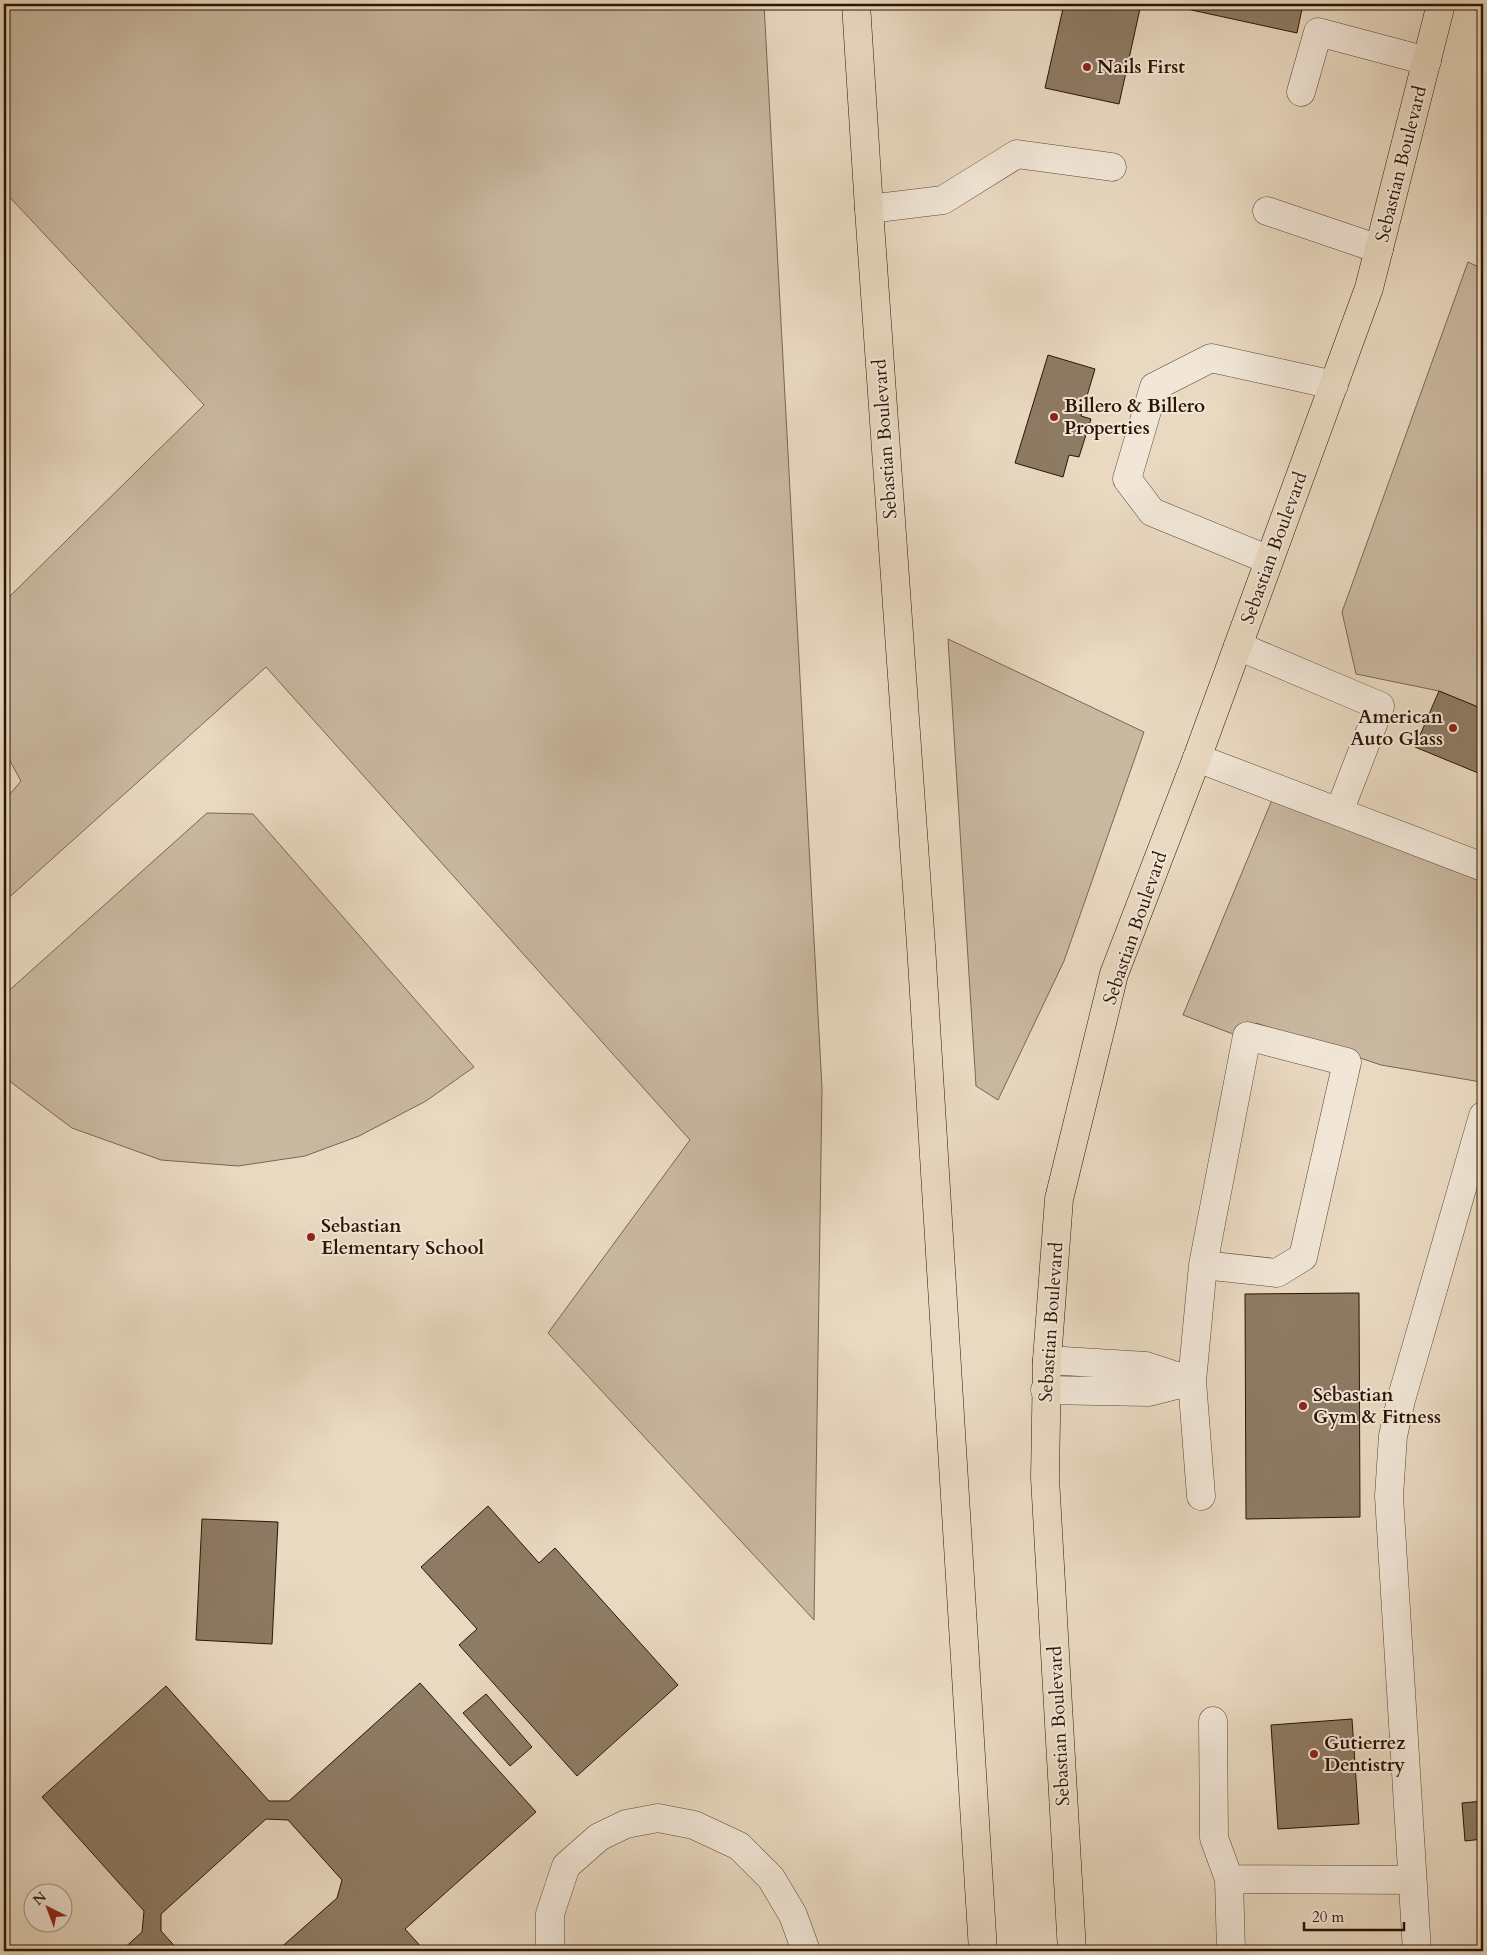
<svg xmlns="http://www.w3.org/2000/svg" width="1487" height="1955" font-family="Cardo,serif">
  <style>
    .green { fill: #c9b8a0; stroke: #7a6650 }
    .building { fill: #8e7b64; stroke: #2b1500 }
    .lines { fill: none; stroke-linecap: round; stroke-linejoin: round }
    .minor-casing { stroke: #5a4630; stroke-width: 29 }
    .major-casing { stroke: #2b1500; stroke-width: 29 }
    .minor { stroke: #f1e6d7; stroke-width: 28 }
    .major { stroke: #e9d9c1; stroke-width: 28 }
    .poi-dot { fill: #8f2418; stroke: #f1e6d7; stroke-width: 2 }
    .labels { text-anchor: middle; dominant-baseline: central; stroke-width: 4; stroke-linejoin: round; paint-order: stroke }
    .poi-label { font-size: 19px; font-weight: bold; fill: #2b1500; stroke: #f1e6d7; text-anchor: start }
    .street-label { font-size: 19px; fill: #2b1500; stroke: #f1e6d7 }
  </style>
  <rect width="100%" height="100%" fill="#e9d9c1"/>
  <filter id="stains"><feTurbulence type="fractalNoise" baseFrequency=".004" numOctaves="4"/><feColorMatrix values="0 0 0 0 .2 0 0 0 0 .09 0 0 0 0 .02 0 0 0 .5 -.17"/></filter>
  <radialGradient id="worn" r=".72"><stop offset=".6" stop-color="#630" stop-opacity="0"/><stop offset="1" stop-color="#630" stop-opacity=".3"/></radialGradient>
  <!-- green -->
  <path class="green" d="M4 4H764L822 1089 814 1620 548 1333 690 1140 266 667 4 902V801L21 781 4 750V602L204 405 4 191Z
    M1468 262 1483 269V709L1439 691 1356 674 1342 612Z
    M948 639 1144 732 1064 961 998 1100 976 1086Z
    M1274 795 1479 874 1483 884V1071L1481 1082 1381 1065 1256 1023 1241 1037 1183 1015Z
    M207 813 253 814 474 1067 426 1101 359 1136 305 1156 238 1166 161 1160 72 1128 12 1083 4 1072V995Z"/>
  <!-- building -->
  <path class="building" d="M1064 4H1141L1119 104 1045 88Z
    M1164 4H1303L1297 33Z
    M1048 355 1095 369 1081 416 1091 419 1079 457 1069 455 1063 477 1015 463Z
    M1439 691 1483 709V775L1415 747Z
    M1359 1293 1360 1517 1246 1519 1245 1294Z
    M488 1506 539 1563 555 1548 678 1685 577 1776 459 1645 477 1629 421 1567Z
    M202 1519 278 1522 272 1644 196 1640Z
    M420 1683 536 1812 405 1929 425 1951H277L337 1898 342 1880 288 1820 266 1819 161 1914V1931L179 1951H121L142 1932 144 1911 42 1797 166 1686 269 1801H289Z
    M486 1694 532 1747 510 1766 463 1713Z
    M1352 1719 1359 1824 1278 1829 1271 1725Z
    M1483 1801V1839L1465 1841 1462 1803Z"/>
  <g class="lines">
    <defs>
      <path id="minor" d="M1301 92 1318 32 1427 61
        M869 209 943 200 1017 154 1112 167
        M1267 211 1379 249
        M1269 560 1152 512 1127 479 1154 387 1211 358 1334 385
        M1238 646 1380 706 1339 812
        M1197 758 1483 867
        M1047 1360 1146 1366 1192 1381
        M1045 1390 1149 1392 1192 1381
        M1201 1496 1192 1381 1203 1265 1247 1036 1347 1062 1303 1257 1277 1273 1203 1265
        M1213 1721 1214 1838 1229 1879 1231 1951
        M1229 1879 1412 1880
        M550 1951V1914L566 1866 599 1837 626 1824 658 1818 694 1825 739 1846 771 1878 793 1915 806 1951
        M1417 1951 1389 1496 1393 1436 1401 1400 1483 1116"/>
      <path id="major" d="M856 4 869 209 921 945 983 1951
        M1072 1951 1045 1478 1047 1360 1059 1199 1114 974 1197 758 1369 288 1441 4"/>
    </defs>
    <!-- minor casing -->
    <use href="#minor" class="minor-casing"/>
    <!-- major casing -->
    <use href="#major" class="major-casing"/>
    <!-- minor -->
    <use href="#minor" class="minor"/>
    <!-- major -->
    <use href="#major" class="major"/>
  </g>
  <!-- markers -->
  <g class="poi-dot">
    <circle cx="1087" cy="67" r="5"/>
    <circle cx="1054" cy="417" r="5"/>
    <circle cx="1453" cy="728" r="5"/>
    <circle cx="311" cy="1237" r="5"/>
    <circle cx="1303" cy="1406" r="5"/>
    <circle cx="1314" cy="1754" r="5"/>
  </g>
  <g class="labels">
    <!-- poi labels -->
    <g class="poi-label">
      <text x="1097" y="67">Nails First</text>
      <text x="1064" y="406">Billero &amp; Billero<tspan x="1064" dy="22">Properties</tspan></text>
      <text x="1443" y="717" text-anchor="end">American<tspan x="1443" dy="22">Auto Glass</tspan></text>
      <text x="321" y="1226">Sebastian<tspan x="321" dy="22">Elementary School</tspan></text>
      <text x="1313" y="1395">Sebastian<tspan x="1313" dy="22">Gym &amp; Fitness</tspan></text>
      <text x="1324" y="1743">Gutierrez<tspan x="1324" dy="22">Dentistry</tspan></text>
    </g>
    <!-- street labels -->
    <g class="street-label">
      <text transform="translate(1401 164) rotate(-76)">Sebastian Boulevard</text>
      <text transform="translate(885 439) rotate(-94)">Sebastian Boulevard</text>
      <text transform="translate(1274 548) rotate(-70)">Sebastian Boulevard</text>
      <text transform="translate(1135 928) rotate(-71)">Sebastian Boulevard</text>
      <text transform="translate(1051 1322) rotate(-86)">Sebastian Boulevard</text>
      <text transform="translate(1059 1726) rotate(-93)">Sebastian Boulevard</text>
    </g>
  </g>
  <!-- margin -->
  <rect width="1487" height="1955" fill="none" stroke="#e9d9c1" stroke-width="20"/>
  <rect x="5" y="5" width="1477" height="1945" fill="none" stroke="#2b1500" stroke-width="2.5"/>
  <rect x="10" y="10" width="1467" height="1935" fill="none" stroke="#2b1500"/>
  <!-- north arrow -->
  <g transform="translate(48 1908) rotate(318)"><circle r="24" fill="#f1e6d7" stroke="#a29281"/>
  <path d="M0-4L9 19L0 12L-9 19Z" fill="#8f2418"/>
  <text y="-8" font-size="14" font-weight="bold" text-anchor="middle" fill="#2b1500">N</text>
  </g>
  <!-- scale -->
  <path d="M1304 1922v8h100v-8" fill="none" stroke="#2b1500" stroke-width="2.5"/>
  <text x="1312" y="1922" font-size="15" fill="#2b1500" stroke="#f1e6d7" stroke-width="4" paint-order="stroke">20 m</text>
  <rect width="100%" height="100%" filter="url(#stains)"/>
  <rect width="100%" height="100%" fill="url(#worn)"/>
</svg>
